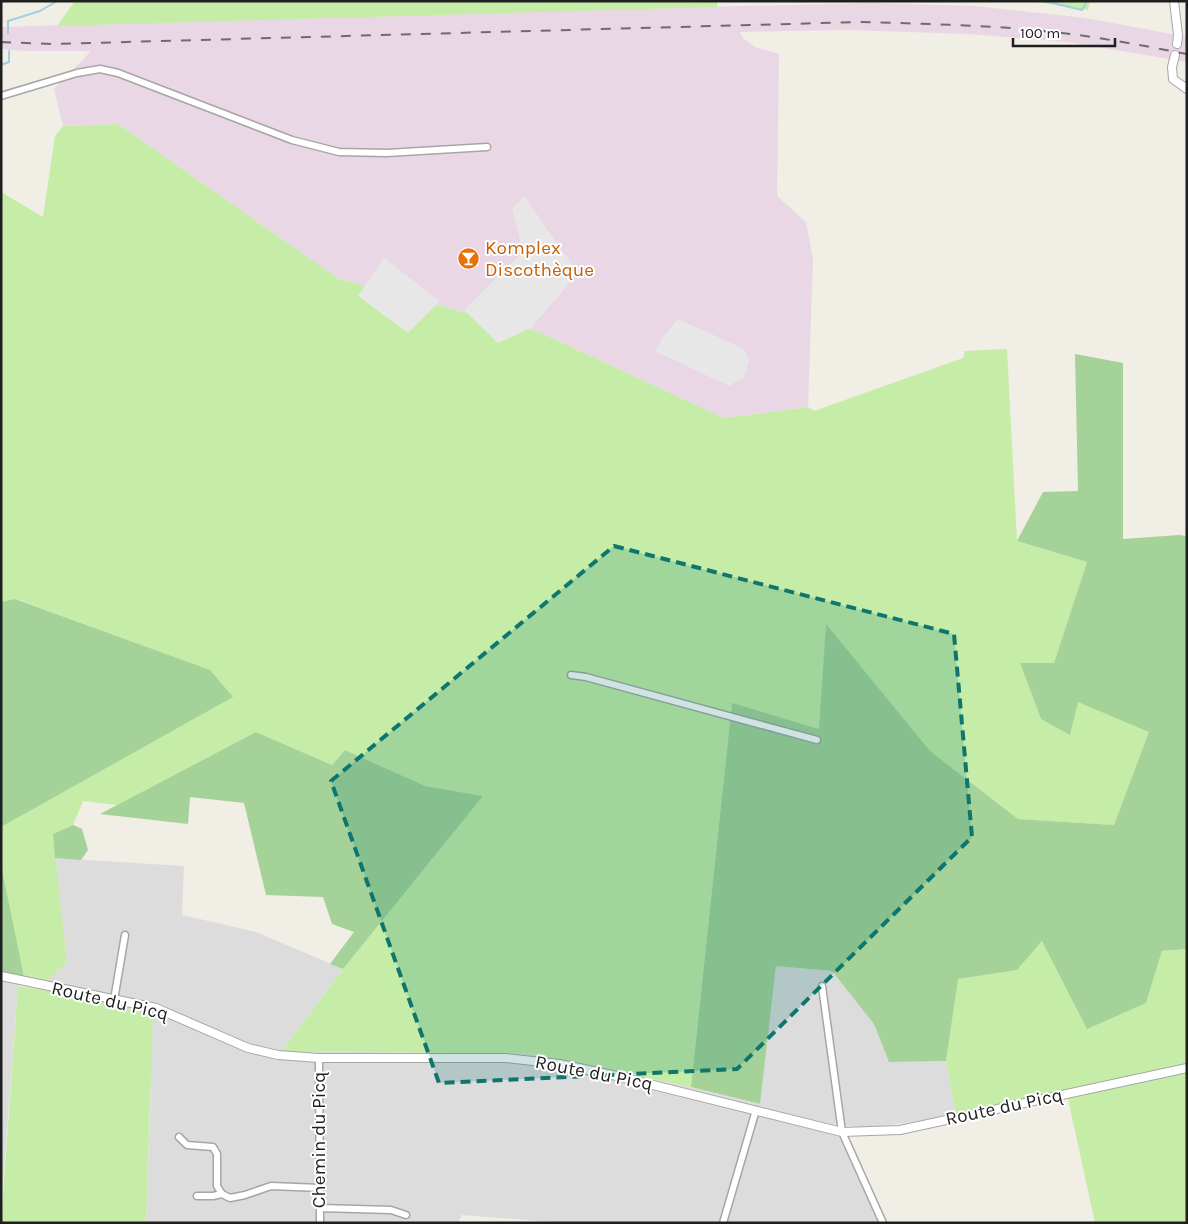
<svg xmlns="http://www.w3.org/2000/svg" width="1188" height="1224" font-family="Karla,sans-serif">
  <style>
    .residential { fill: #dddcdc }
    .industrial { fill: #ead7e5 }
    .grass { fill: #c5eda8 }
    .forest { fill: #a4d298 }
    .parking { fill: #e7e7e7 }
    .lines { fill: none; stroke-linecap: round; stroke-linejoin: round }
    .stream { stroke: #a3cee0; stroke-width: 2 }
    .minor-casing { stroke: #a6a6a6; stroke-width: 9 }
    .tertiary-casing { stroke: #a6a6a6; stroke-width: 10 }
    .minor { stroke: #fff; stroke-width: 6 }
    .tertiary { stroke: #fff; stroke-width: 8 }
    .rail { stroke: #6d6d6d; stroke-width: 2; stroke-dasharray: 10 10; stroke-linecap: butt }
    .marked { fill: #0f766e; fill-opacity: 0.2; stroke: #0f766e; stroke-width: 4; stroke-dasharray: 10 6; stroke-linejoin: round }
    .labels { text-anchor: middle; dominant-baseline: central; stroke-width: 4; stroke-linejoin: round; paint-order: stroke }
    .food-label { font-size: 19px; fill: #c56008; stroke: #fff; text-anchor: start }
    .street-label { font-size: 19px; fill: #1f1f1f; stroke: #fff }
  </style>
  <rect width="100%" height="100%" fill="#f1eee5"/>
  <!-- residential -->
  <path class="residential" d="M55 858 184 866 182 915 256 932 343 969 282 1051 530 1054 691 1087 759 1104 776 966 832 971 875 1024 889 1062 946 1061 956 1115 870 1128 833 1124 880 1223H564L462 1215 458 1223H146L151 1087 45 990 47 981 67 962Z
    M1 971 24 977 18 986 1 1209Z"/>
  <!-- industrial -->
  <path class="industrial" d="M871 3 975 6 1086 18 1187 37V62L1067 42 968 34 847 30 740 32 743 38 755 47 779 54 777 196 806 222 813 259 808 407 724 418 539 332 339 279 118 124 63 126 54 89 91 51H28L1 49V27L420 14Z"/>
  <!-- grass -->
  <path class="grass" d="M75 1H717V7L57 26Z
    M1032 1H1090L1088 10Z
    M118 124 339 279 539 332 724 418 808 407 814 411 963 358 965 351 1007 349 1017 541 1087 562 1054 663H1020L1041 719 1070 734 1078 701 1150 732 1114 825 1018 819 930 751 826 625 820 729 732 704 691 1087 530 1054 282 1051 343 969 483 796 425 786 345 750 332 765 256 732 117 805 83 801 73 825 53 834 67 962 47 981 24 977 1 870V827L232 697 209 670 16 599 1 602V192L43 217 55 136 63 126Z
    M1042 941 1146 1003 1162 951 1187 949V1223H1095L1068 1099 956 1115 946 1061 957 979 1017 970Z
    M18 986 45 990 153 1015 146 1223H1Z"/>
  <!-- forest -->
  <path class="forest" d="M1075 354 1123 363V539L1179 535 1187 536V949L1162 951 1146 1003 1087 1029 1042 941 1017 970 958 979 946 1061 889 1062 874 1024 832 971 776 966 760 1104 691 1087 732 703 819 729 826 624 930 751 1018 819 1114 825 1149 732 1078 702 1070 735 1041 719 1020 663H1054L1087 562 1017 541 1043 492 1078 491Z
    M15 599 210 670 233 697 1 827V602Z
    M256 732 332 765 345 750 425 786 483 796 343 969 330 964 354 932 332 924 323 897 266 895 244 803 190 797 188 824 100 814Z
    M73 825 82 829 88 850 81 860 55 858 53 834Z
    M1 870H2L24 977 1 971Z"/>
  <!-- parking -->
  <path class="parking" d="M524 196 578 273 531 328 498 343 464 310 523 252 512 209Z
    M384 258 440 301 408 333 358 296Z
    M678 319 742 348 747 355 749 362 744 377 729 386 655 351 663 337Z"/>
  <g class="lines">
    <!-- stream -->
    <path class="stream" d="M1044 1 1082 10 1087 1
      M8 33V21L40 11 57 1
      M1 65 9 62V51"/>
    <defs>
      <path id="minor" d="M1 96 77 73 100 69 118 73 292 140 339 152 387 153 487 147
        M571 675 586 677 817 740
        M822 986 842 1132 883 1223
        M114 1000 125 935
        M319 1058 320 1223
        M179 1137 187 1145 213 1147 217 1154V1186L222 1194 230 1198 245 1195 271 1186 320 1188
        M197 1196H213L222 1194
        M320 1208 391 1210 406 1215
        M723 1223 756 1110"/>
      <path id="tertiary" d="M1174 1 1178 35 1177 44
        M1175 55 1172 67 1173 79 1187 89
        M1 976 156 1008 248 1048 278 1055 319 1058H505L560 1064 617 1076 842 1132 900 1130 1187 1068"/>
    </defs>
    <!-- minor casing -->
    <use href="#minor" class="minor-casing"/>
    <!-- tertiary casing -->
    <use href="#tertiary" class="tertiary-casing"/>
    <!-- minor -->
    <use href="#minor" class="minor"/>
    <!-- tertiary -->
    <use href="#tertiary" class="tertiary"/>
    <!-- rail -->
    <path class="rail" d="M1 42 52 44 861 22C928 24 996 25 1062 33 1104 38 1145 46 1187 54"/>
  </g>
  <!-- marked area -->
  <path class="marked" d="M614 546 954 634 972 837 737 1069 439 1083 331 781Z"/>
  <!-- icons -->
  <defs>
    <symbol id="bar-disc" viewBox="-11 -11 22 22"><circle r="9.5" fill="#e8710a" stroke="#fff"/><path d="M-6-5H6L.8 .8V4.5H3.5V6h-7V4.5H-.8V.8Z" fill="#fff"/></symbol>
  </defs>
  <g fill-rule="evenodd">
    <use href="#bar-disc" x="456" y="246" width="25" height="25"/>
  </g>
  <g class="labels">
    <!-- food labels -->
    <g class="food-label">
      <text x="485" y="248">Komplex<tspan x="485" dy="22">Discothèque</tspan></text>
    </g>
    <!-- street labels -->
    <g class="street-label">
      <text transform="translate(110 1001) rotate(13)">Route du Picq</text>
      <text transform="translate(594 1073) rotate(11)">Route du Picq</text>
      <text transform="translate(1004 1107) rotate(-12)">Route du Picq</text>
      <text transform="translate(319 1140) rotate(-90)">Chemin du Picq</text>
    </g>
  </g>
  <!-- border -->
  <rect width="1188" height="1224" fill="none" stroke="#1f1f1f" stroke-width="5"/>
  <!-- scale -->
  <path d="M1013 38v8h102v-8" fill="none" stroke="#1f1f1f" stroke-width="2.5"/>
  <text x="1020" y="38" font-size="15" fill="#1f1f1f" stroke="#ffffff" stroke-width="4" paint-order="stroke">100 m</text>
</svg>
